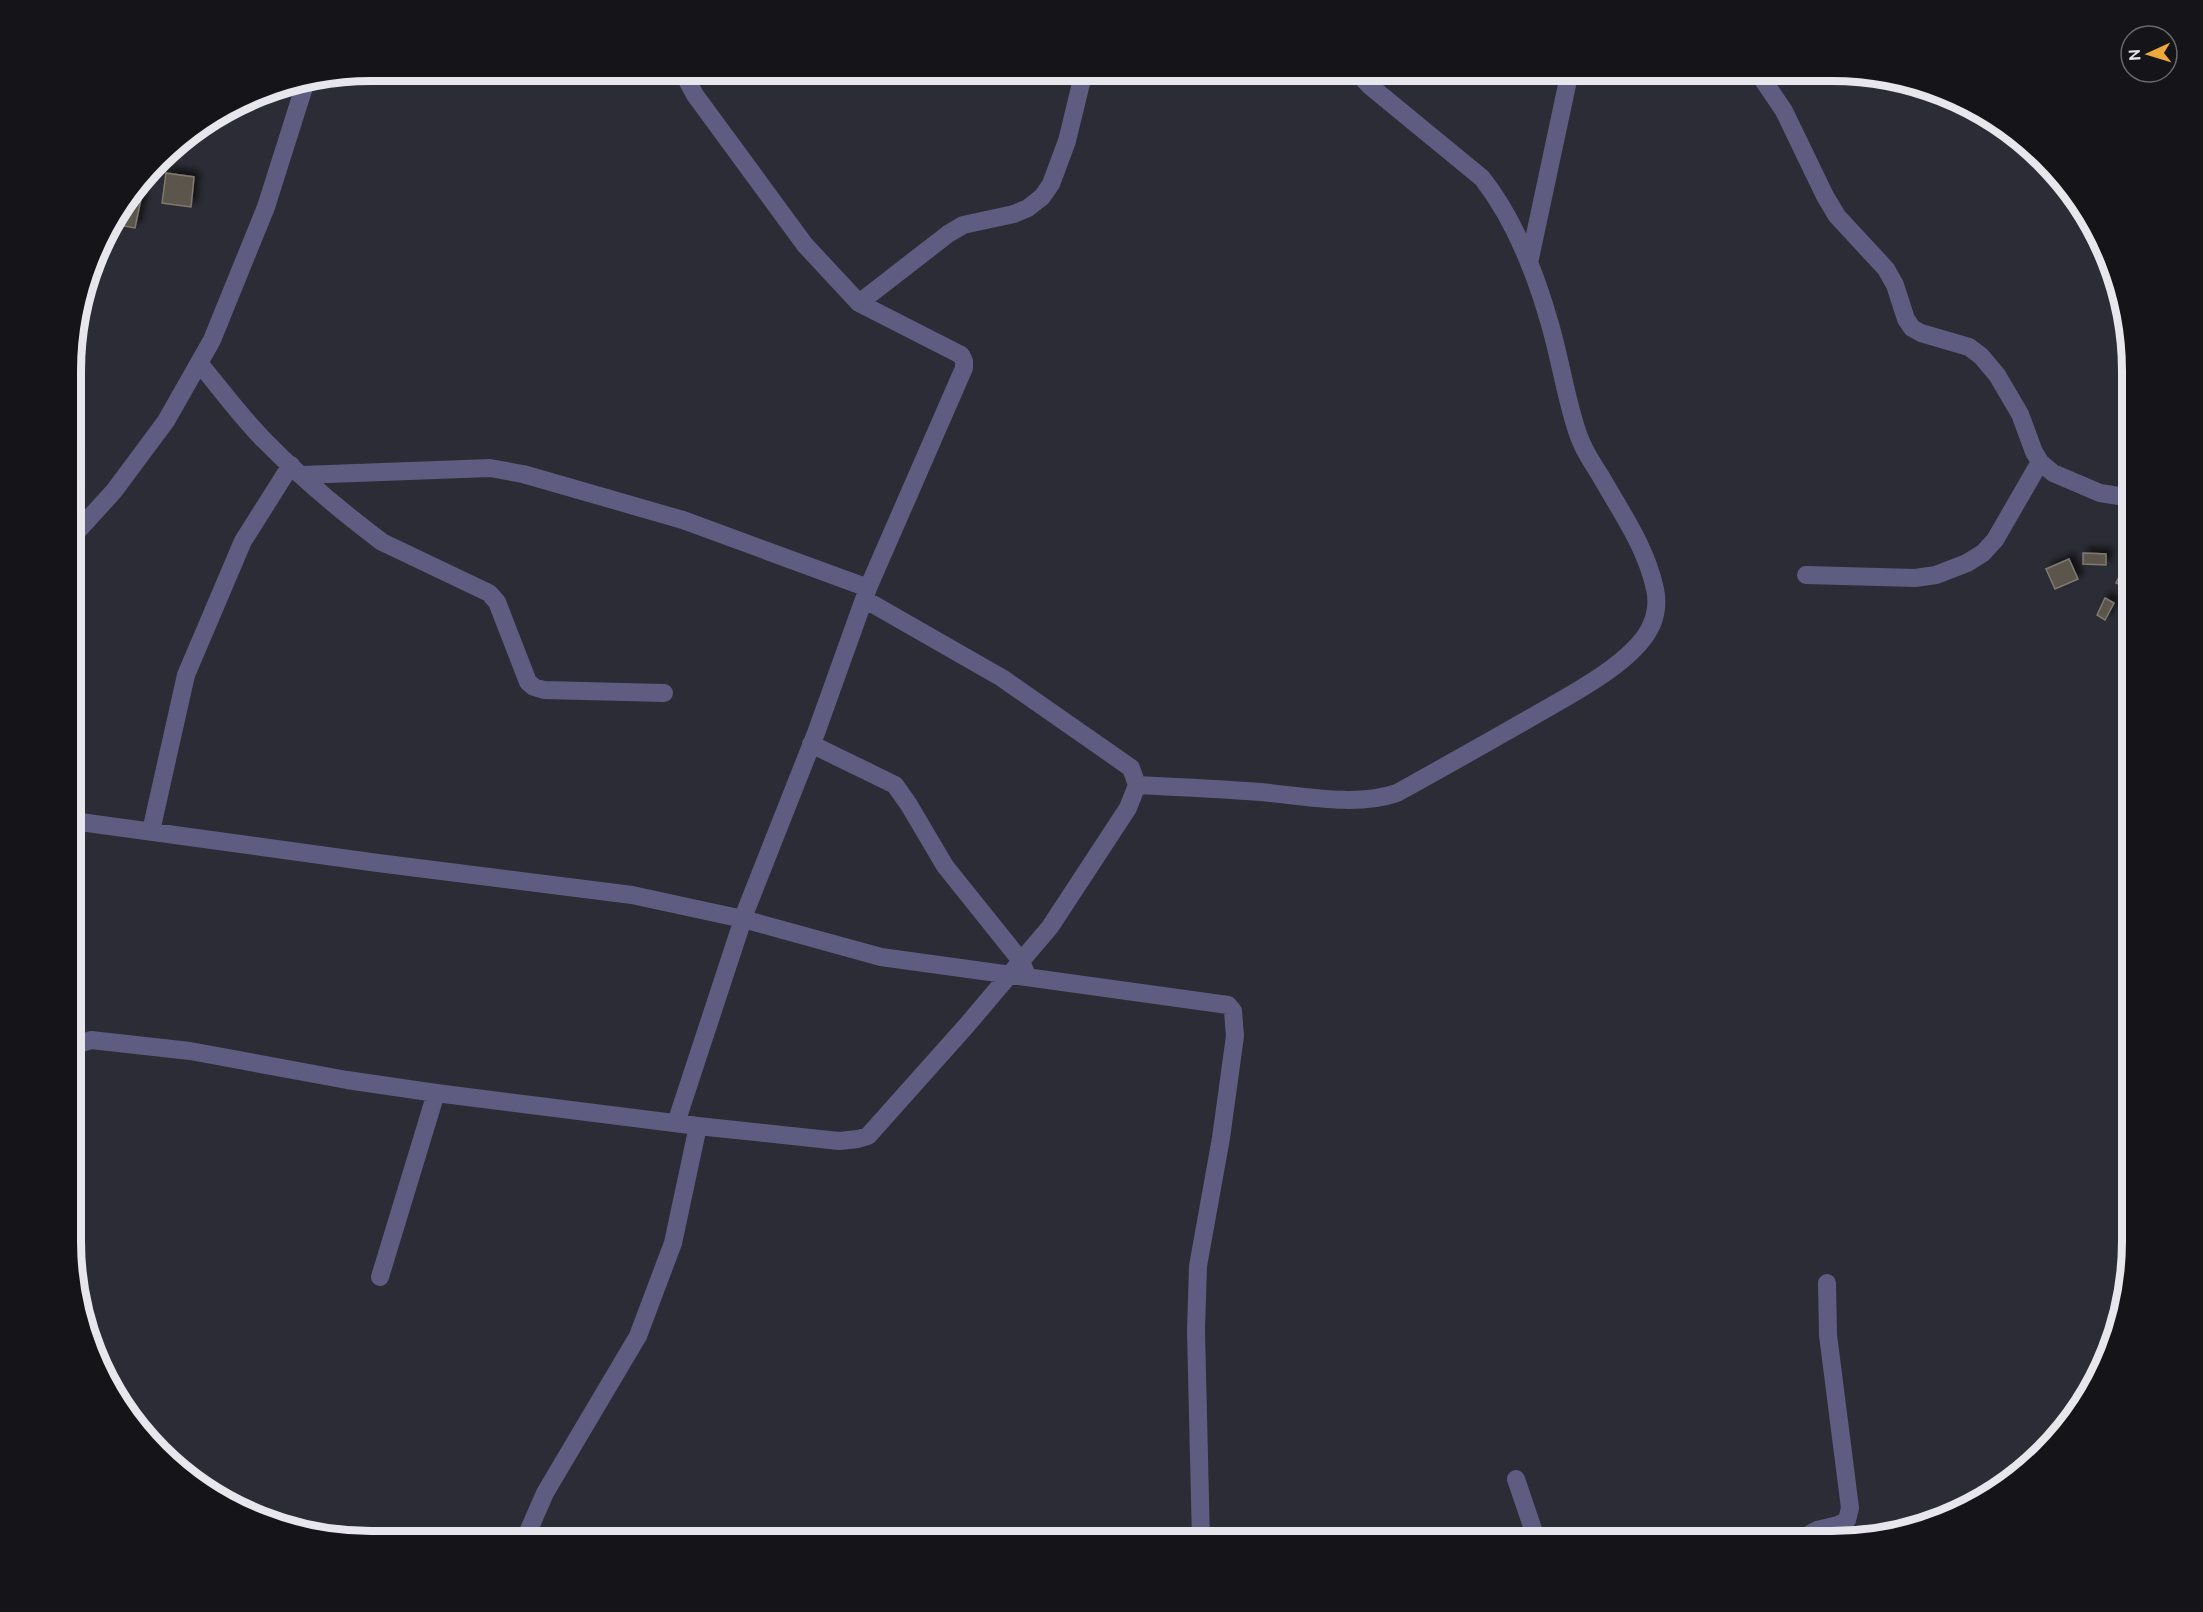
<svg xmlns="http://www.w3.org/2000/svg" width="2203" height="1612" font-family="Ubuntu,sans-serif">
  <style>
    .building { fill: #5b544b; stroke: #80796f; stroke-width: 1.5; filter: url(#shadow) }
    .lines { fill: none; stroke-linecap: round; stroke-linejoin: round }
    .street { stroke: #5e5c80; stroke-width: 18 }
    .rim { fill: none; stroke: #e6e6ec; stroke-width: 8 }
  </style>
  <defs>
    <filter id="shadow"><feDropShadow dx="5.5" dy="-5.5" stdDeviation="3" flood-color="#0009"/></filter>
  </defs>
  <rect width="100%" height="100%" fill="#2c2c36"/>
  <!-- building -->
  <path class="building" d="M178 142 176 155 166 154 173 145Z
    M157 165 162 166 161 175H150Z
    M166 173 194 177 191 207 162 203Z
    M133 197 141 199 135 228 123 226 127 205Z
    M2083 553 2106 554V565L2083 564Z
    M2069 559 2078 579 2055 589 2046 569Z
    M2124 567 2132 571 2131 590 2116 583Z
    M2105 598 2114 603 2105 620 2097 615Z"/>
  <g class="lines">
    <!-- street -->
    <path class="street" d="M1757 71 1784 111 1825 196 1837 216 1886 269 1895 285 1906 319 1912 328 1921 333 1969 347 1981 356 1997 375 2020 414 2034 452 2040 462 2053 473 2100 493 2132 498
      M1529 263 1570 71
      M859 303 948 234 963 225 1014 214 1028 208 1042 197 1051 184 1067 141 1084 71
      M199 363C220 388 241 417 264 440 300 477 341 511 382 542L489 593 497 602 528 682 534 687 544 690 664 693
      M302 475 490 468 523 474 683 520 868 588
      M73 536 114 491 166 421 212 340 266 207 305 84
      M1806 575 1915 578 1936 575 1967 563 1983 553 1995 540 2040 462
      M811 744 895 785 909 805 945 866 1021 961 1025 971
      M1137 785C1178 787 1219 789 1261 792 1303 796 1357 807 1397 793 1442 768 1487 743 1532 717 1566 697 1632 664 1650 628 1656 617 1658 602 1655 589 1646 547 1621 512 1600 475 1591 461 1582 447 1577 431 1565 395 1560 357 1549 321 1535 272 1514 219 1482 178L1370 86 1356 71
      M73 821 378 863 632 895 743 919 881 957 1228 1005 1233 1011 1235 1036 1221 1138 1198 1266 1196 1331 1201 1541
      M151 831 186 675 243 541 291 465
      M73 1046 91 1040 190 1051 347 1080 436 1093 698 1126 839 1141 858 1139 868 1136 967 1025 1050 927 1128 808 1137 785 1131 768 1002 678 864 599
      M676 1123 746 910 816 733 868 588 964 368V361L961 355 859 303 805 245 695 95 682 71
      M380 1277 436 1093
      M1516 1479 1537 1541
      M524 1541 545 1493 638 1336 673 1243 698 1126
      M1798 1541 1817 1530 1838 1525 1847 1520 1850 1508 1828 1335 1827 1283"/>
  </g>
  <!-- crop -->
  <path d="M0 0H2203V1612H0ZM371 81H1832A290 290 0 0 1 2122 371V1241A290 290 0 0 1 1832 1531H371A290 290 0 0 1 81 1241V371A290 290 0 0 1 371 81Z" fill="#151519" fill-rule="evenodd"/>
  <path class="rim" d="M371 81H1832A290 290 0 0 1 2122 371V1241A290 290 0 0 1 1832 1531H371A290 290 0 0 1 81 1241V371A290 290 0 0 1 371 81Z"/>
  <!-- north arrow -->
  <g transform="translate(2149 54) rotate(266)"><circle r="28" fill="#151519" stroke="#69696d" stroke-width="1.5"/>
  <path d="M0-4.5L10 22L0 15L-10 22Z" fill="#eda83b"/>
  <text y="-9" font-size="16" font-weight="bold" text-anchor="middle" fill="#e6e6ec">N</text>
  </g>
</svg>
